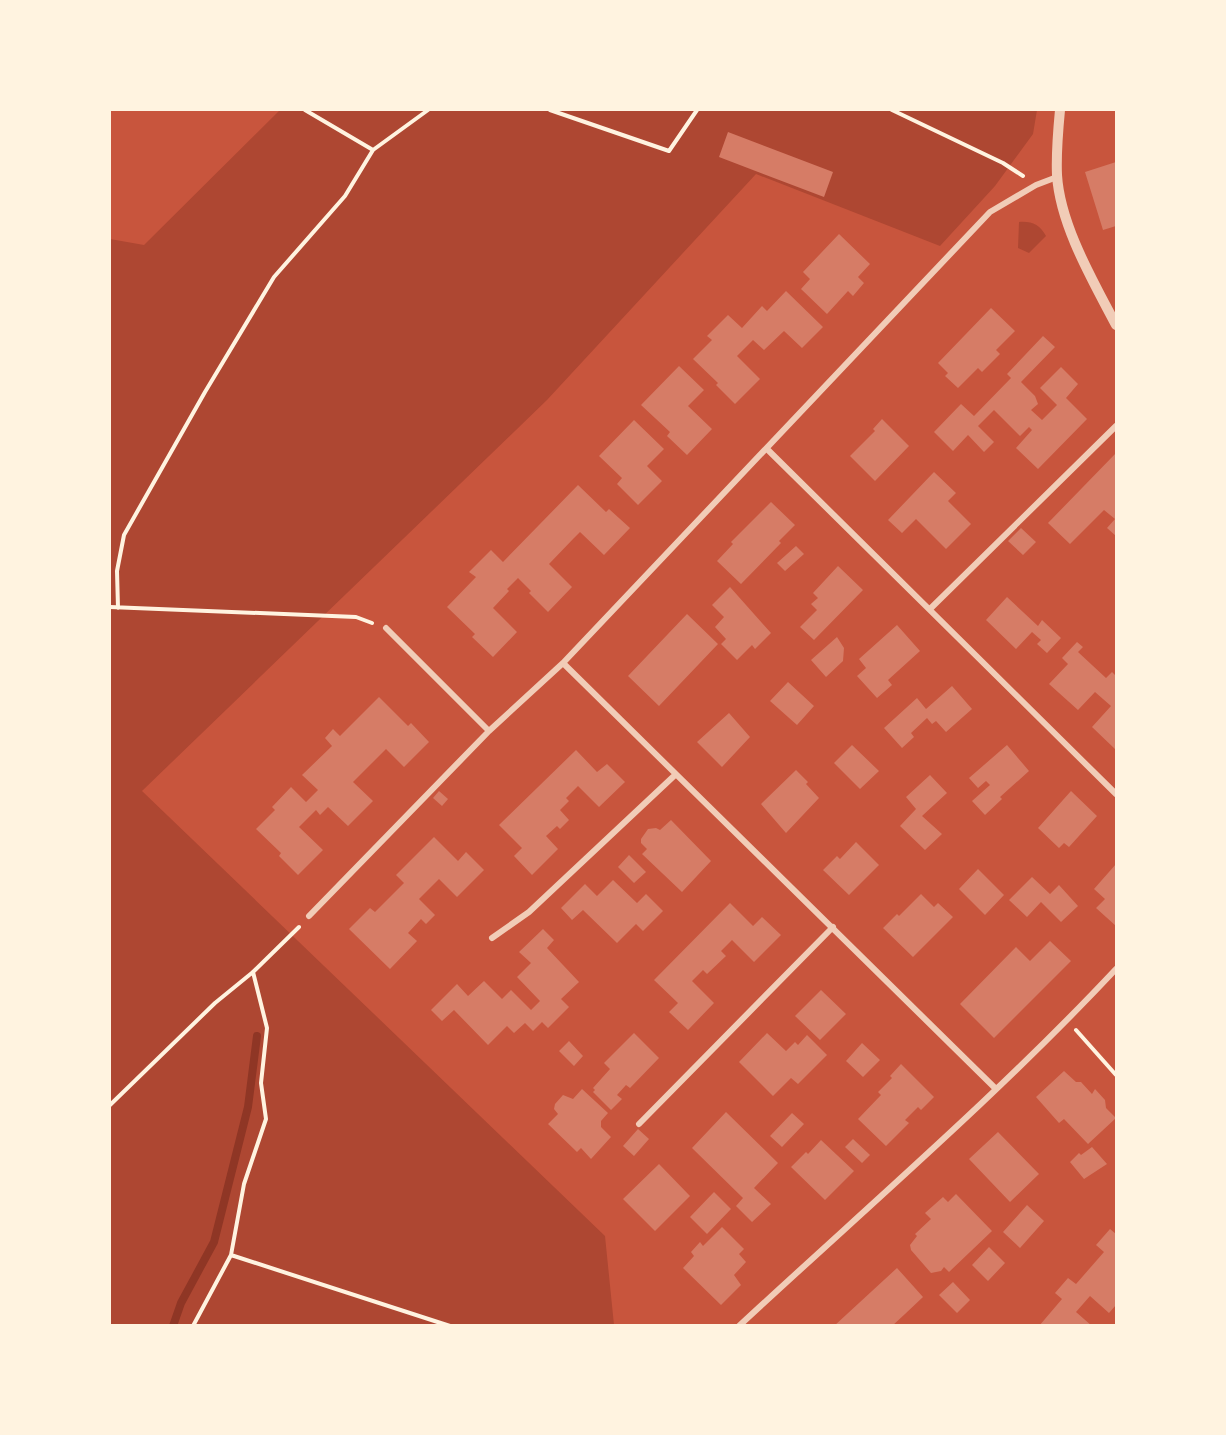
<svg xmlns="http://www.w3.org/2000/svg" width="1226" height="1435" font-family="Karla,sans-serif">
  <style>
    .green { fill: #ae4732 }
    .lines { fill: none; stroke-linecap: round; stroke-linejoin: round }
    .stream { stroke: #8f3625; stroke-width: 8 }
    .building { fill: #d67c66 }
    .path { stroke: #fff3e0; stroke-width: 4 }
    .minor { stroke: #f1ccb7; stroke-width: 6 }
    .tertiary { stroke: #f1ccb7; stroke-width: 10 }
  </style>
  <rect width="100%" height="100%" fill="#c8553d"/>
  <!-- green -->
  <path class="green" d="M280 110H1037L1033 134 995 186 940 246 756 174 547 400 142 791 605 1236 614 1325H110V239L144 245Z
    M1019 222C1032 221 1040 225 1046 236L1029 253 1018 248Z"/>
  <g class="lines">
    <!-- stream -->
    <path class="stream" d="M173 1326 181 1303 214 1242 248 1107 257 1036"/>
  </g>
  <!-- building -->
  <path class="building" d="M728 132 833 172 824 197 719 157Z
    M1116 162V226L1103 230 1085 172Z
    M839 234 870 264 858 277 864 283 853 296 848 291 827 314 801 289 810 279 803 272Z
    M786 291 823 327 802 348 784 331 764 350 753 340 737 356 760 379 735 404 716 385 718 383 693 359 712 340 707 336 728 315 742 328 762 306 767 311Z
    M991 308 1015 331 996 350 1000 354 982 372 978 368 958 388 945 376 948 373 938 363Z
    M1043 336 1055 347 1021 382 1035 396 1038 404 1031 410 1042 420 1057 405 1040 388 1061 367 1078 384 1066 398 1087 419 1038 469 1016 448 1032 430 1029 427 1020 436 994 410 978 426 994 442 984 452 968 435 953 451 934 432 961 404 974 416 1011 378 1007 374Z
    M679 366 704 390 688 406 712 429 687 455 667 436 670 432 641 405Z
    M882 419 909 446 875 481 850 456 875 431 873 429Z
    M634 420 664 449 647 466 662 481 638 505 617 484 622 478 599 456Z
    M1116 453V536L1107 528 1115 519 1104 510 1070 544 1048 523Z
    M934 472 956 493 948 501 971 524 946 549 916 519 902 533 888 520Z
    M578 485 606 512 609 509 630 528 604 555 580 532 574 538 549 564 572 587 548 612 529 593 531 591 518 578 507 589 509 591 493 608 517 632 493 657 472 637 475 634 447 607 476 577 469 572 491 550 503 562Z
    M771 502 795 525 779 541 781 543 741 584 717 561 733 544 731 542Z
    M1021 528 1036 542 1023 555 1008 541Z
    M796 546 804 554 785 571 777 563Z
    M838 566 863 590 814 640 800 627 817 610 811 604 818 598 813 593Z
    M730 587 771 633 755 649 752 645 737 660 721 644 726 639 715 627 724 617 712 605Z
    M1007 597 1038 626 1042 620 1061 638 1047 653 1037 644 1041 640 1032 632 1016 649 986 620Z
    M687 614 718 644 659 706 628 676Z
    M897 625 920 651 888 680 892 685 877 698 857 676 866 668 859 659Z
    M837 637 844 648 843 661 826 677 811 660Z
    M1077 642 1083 647 1078 652 1106 678 1112 672 1116 676V750L1092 727 1111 706 1095 692 1078 710 1049 684 1068 664 1062 658Z
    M788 682 814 706 797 725 770 701Z
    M952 686 972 709 946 732 936 721 932 724 927 718 911 733 914 737 902 748 884 728 917 698 926 709Z
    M379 697 408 726 411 723 429 742 404 767 386 749 353 782 373 801 348 826 328 807 320 815 316 810 299 827 323 850 298 875 279 856 281 853 256 829 275 810 272 807 291 787 306 802 318 790 302 775 332 746 325 738 333 729 340 736Z
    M729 713 750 737 722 767 697 742Z
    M852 745 879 771 860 789 834 763Z
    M1007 745 1029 771 1000 797 1002 799 985 815 972 801 990 785 986 781 978 788 969 778Z
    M576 750 597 772 607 764 625 782 599 807 578 786 566 798 569 801 560 810 569 820 560 829 557 826 546 836 558 849 532 875 514 856 522 848 499 825Z
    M796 770 808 782 806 784 819 798 786 833 761 804Z
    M930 775 947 793 922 816 942 834 925 850 900 826 916 809 906 797Z
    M439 791 448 799 442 806 433 798Z
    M1071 791 1097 816 1069 847 1064 843 1059 848 1038 828Z
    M671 820 711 861 682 892 642 854 647 849 641 843V839L648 829 656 828 660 830Z
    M434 837 458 861 466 852 484 870 457 897 439 879 419 899 435 915 426 924 421 919 408 933 417 941 390 969 349 929 370 908 375 912 404 883 396 875Z
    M856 842 879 865 849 895 823 870 837 856 840 859Z
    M629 855 646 872 634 883 618 867Z
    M1116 864V926L1096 908 1105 899 1094 889Z
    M978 869 1004 895 985 915 959 889Z
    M1032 877 1050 894 1059 885 1078 906 1061 922 1041 902 1027 917 1009 900Z
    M613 880 637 903 646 894 663 911 643 931 636 924 617 943 583 910 572 920 561 908 585 884 597 896Z
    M921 894 934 907 938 903 953 917 913 957 883 928 897 914 899 916Z
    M730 903 753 926 762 917 781 935 754 962 732 940 721 951 726 956 707 974 703 970 692 981 714 1003 688 1030 669 1012 678 1003 654 980Z
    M543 929 554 940 547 948 579 982 561 999 569 1007 548 1028 542 1022 533 1031 525 1023 514 1033 507 1026 488 1045 454 1010 442 1021 431 1010 457 984 468 996 484 981 502 999 511 990 531 1010 540 1001 517 977 531 963 519 952Z
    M1050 941 1071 961 994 1038 960 1004 1016 947 1030 961Z
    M821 990 846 1014 820 1040 795 1016Z
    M634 1033 659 1058 630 1088 626 1085 617 1095 622 1099 611 1110 593 1092 595 1090 593 1088 610 1069 604 1063Z
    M767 1033 786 1051 795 1042 798 1045 807 1035 827 1055 798 1084 791 1078 773 1096 739 1062Z
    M569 1041 583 1056 574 1066 559 1051Z
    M862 1043 880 1060 863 1077 846 1061Z
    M901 1064 934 1097 921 1110 918 1107 905 1120 909 1123 886 1146 858 1119 881 1095 878 1092 892 1078 890 1076Z
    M1064 1071 1076 1082H1081L1092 1094 1095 1089 1105 1100 1106 1108 1116 1118 1088 1144 1064 1119 1059 1123 1036 1097Z
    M582 1089 608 1113 601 1121V1127L611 1137 591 1159 581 1148 577 1152 548 1124 558 1114 554 1109 555 1104 563 1095 573 1099Z
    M726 1112 778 1163 754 1188 771 1204 752 1222 736 1206 743 1198 692 1148Z
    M792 1113 804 1124 782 1147 770 1136Z
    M638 1129 649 1139 634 1156 623 1146Z
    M998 1132 1039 1174 1010 1202 969 1159Z
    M853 1139 870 1155 862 1163 845 1147Z
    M821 1140 854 1171 825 1200 791 1167 806 1152 808 1154Z
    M1092 1147 1107 1164 1084 1179 1070 1162 1079 1153 1081 1155Z
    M659 1164 690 1196 655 1231 623 1199Z
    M714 1192 731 1209 707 1234 690 1217Z
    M956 1194 992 1231 949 1272 944 1267 941 1271 931 1273 911 1250 910 1245 917 1236 915 1234 931 1219 925 1213 943 1197 948 1202Z
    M1027 1205 1044 1221 1020 1248 1003 1232Z
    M722 1227 744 1249 739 1254 746 1262 734 1275 741 1285 721 1305 683 1268 694 1256 691 1252 700 1242 703 1246Z
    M1110 1229 1116 1234V1305L1109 1313 1090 1296 1076 1312 1092 1326H1039L1062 1299 1055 1293 1068 1278 1076 1284 1104 1252 1096 1245Z
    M989 1247 1005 1263 988 1281 972 1265Z
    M897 1268 923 1297 905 1314 892 1326H834Z
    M953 1282 970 1300 957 1313 939 1295Z"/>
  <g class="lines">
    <!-- path -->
    <path class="path" d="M305 110 373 150
      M550 110 669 151 697 110
      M892 110 1003 163 1023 176
      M110 607 356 617 372 623
      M118 608 117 571 124 535 205 392 274 277 345 196 373 150 428 110
      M1076 1030 1116 1075
      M110 1105 215 1003 253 972 299 927
      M231 1255 450 1326
      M193 1326 231 1255 244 1184 266 1119 261 1083 267 1028 253 972"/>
    <!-- minor -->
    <path class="minor" d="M767 449 1116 794
      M930 609 1116 426
      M386 628 489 731
      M563 663 996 1089
      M309 916 489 731 563 663 990 212 1036 185 1057 177
      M492 938 529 912 675 775
      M639 1124 833 927
      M739 1326C866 1208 998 1095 1116 969"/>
    <!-- tertiary -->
    <path class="tertiary" d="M1060 110C1058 131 1056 153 1057 175 1060 225 1093 281 1116 325"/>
  </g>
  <!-- border -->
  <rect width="1226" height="1435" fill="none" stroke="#fff3e0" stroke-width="222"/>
</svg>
